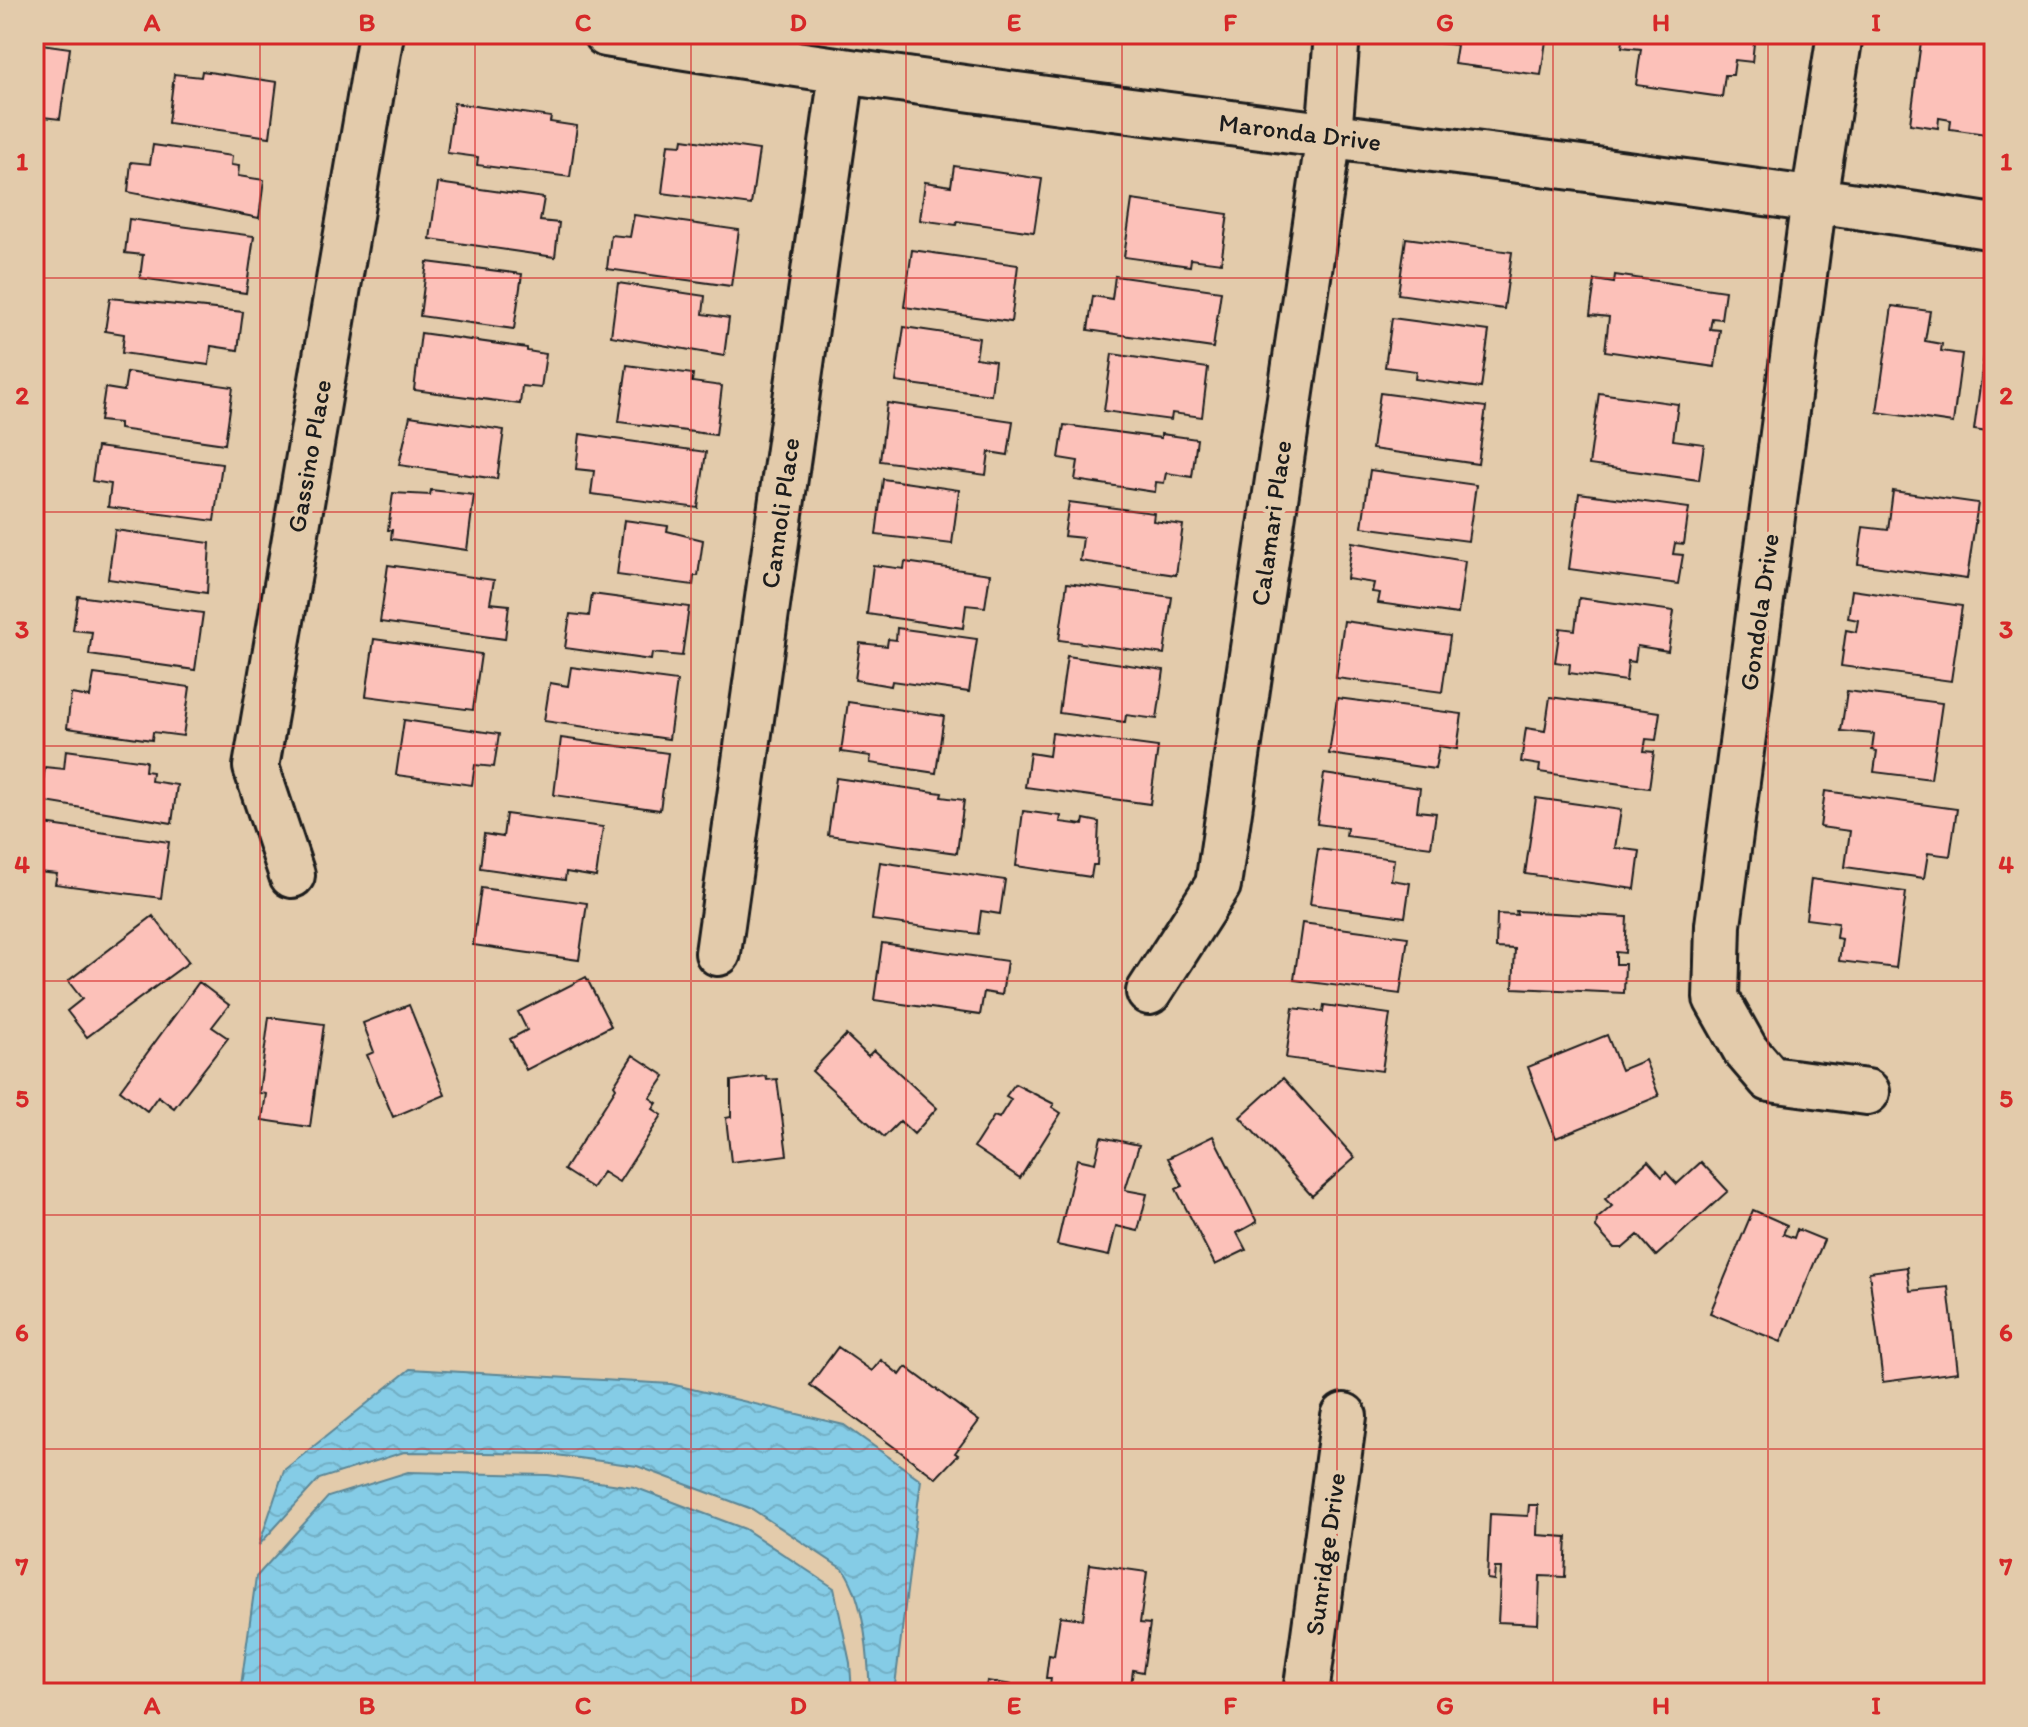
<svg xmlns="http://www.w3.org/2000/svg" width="2028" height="1727" font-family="Itim,sans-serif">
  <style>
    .water { fill: url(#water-waves); stroke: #5b8695; stroke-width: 2 }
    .building { fill: #fcc1b9; stroke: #1c1c1c; stroke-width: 2 }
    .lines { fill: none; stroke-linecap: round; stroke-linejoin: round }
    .minor-casing { stroke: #1c1c1c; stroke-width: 50 }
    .minor { stroke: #e3cbab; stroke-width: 44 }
    .grid { fill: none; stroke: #d62828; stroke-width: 2; stroke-opacity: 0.55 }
    .labels { text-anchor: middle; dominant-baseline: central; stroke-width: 8; stroke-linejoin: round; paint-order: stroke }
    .street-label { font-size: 26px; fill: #1c1c1c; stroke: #e3cbab }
    .neatline { fill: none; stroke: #d62828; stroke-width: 3 }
    .grid-label { font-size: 26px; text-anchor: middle; font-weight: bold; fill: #d62828 }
  </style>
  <defs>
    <pattern id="water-waves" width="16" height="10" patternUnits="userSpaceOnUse" patternTransform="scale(2)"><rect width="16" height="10" fill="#85cce6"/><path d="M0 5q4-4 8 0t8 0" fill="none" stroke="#72afc5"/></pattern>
  </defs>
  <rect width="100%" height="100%" fill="#e3cbab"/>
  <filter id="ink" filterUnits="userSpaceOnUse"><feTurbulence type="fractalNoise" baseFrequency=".0125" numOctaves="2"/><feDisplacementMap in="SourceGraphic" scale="16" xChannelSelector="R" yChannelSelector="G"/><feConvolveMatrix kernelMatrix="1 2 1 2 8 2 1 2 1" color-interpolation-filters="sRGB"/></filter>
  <g filter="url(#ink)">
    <!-- water -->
    <path class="water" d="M410 1369 671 1384 844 1425 921 1480 894 1693H870C868 1655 865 1602 844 1570L752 1509 637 1466 549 1454 404 1452 319 1479 259 1545 284 1470Z
      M408 1472 548 1475 634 1487 745 1529 834 1588 850 1663 852 1693H240L256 1577 328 1497Z"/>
    <!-- building -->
    <path class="building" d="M1431 34H1547L1541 75 1454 64 1457 45 1430 42Z
      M1624 34H1755L1752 62 1735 60 1733 75H1725L1722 97 1636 85 1641 49 1622 47Z
      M1922 34H1994V72L1986 134 1950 129 1951 120 1939 118 1938 128 1910 124Z
      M34 43 70 48 60 119 34 116Z
      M202 71 277 82 270 137 168 123 174 74 201 77Z
      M454 103 551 117 550 122 577 126 570 177 477 165 478 157 447 153Z
      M34 136 43 137 34 201Z
      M683 139 759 150 751 205 662 193 668 144 682 145Z
      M153 145 232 156 231 165 239 166 238 176 264 180 259 218 128 192 131 162 150 164Z
      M954 166 1042 179 1034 232 957 221 956 225 920 220 925 182 951 186Z
      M438 183 544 198 540 221 559 223 555 257 430 239Z
      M1132 200 1228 214 1221 263 1191 259 1190 266 1124 257Z
      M634 215 739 230 731 286 607 269 611 235 630 237Z
      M129 219 254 236 246 293 140 278 143 255 125 253Z
      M1406 238 1512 252 1504 309 1398 294Z
      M912 250 1018 265 1011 322 904 307Z
      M427 262 522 274 514 329 420 316Z
      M1615 275 1725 291 1721 319 1712 318 1710 329 1720 330 1715 367 1605 351 1609 317 1590 315 1595 280 1614 283Z
      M1115 276 1221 291 1213 348 1088 330 1093 296 1112 299Z
      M618 283 705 296 703 314 729 318 724 356 611 336Z
      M110 298 243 312 238 350 211 346 209 365 122 353 124 334 105 331Z
      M1892 306 1930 311 1925 341 1942 344 1941 351 1962 354 1953 423 1877 412Z
      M1392 318 1489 331 1481 388 1415 379 1416 371 1385 367Z
      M1989 320H1994V433L1974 430Z
      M904 327 979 338 976 358 995 361 991 395 896 382Z
      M421 333 527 348V351L546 354 541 388 522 386 520 404 414 390Z
      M1112 354 1208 368 1202 417 1172 413 1171 420 1104 411Z
      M627 365 693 374 692 382 722 386 716 435 619 422Z
      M127 372 233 387 225 444 119 429V423L100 421 105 388 124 391Z
      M1380 393 1486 407 1478 464 1372 449Z
      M1599 393 1678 404 1673 440 1704 444 1699 480 1589 465Z
      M887 403 1013 421 1008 455 989 452 986 475 880 461Z
      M410 416 504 430 497 479 399 465Z
      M1064 425 1161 438V434L1197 439 1192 477 1166 473 1164 483 1156 482 1155 492 1075 480 1078 461 1059 458Z
      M580 434 706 452 698 508 591 494 594 471 576 469Z
      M97 447 222 464 214 521 108 507 111 484 92 481Z
      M1370 470 1476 485 1468 541 1362 527Z
      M883 479 959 490 952 544 876 535Z
      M431 490 474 495 467 550 391 539 392 530H388L393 493 430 495Z
      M1893 491 1978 503 1967 579 1858 564 1863 527 1888 530Z
      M1579 493 1689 508 1684 544 1675 543 1673 554 1683 555 1678 584 1569 569Z
      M1069 502 1154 513 1153 521 1183 525 1176 575 1080 561 1083 538 1064 536Z
      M624 520 668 526 667 531 703 540 698 576H694L693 585 617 575Z
      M115 530 210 543 207 593 108 579Z
      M1352 542 1465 561 1458 614 1378 603 1380 593 1372 592 1374 583 1347 579Z
      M905 562 990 574 985 607 966 605 963 628 867 614 873 565 904 569Z
      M388 565 494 580 490 603 509 605 505 639 380 622Z
      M1067 583 1172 597 1164 654 1059 640Z
      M1852 590 1962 606 1951 681 1841 666 1846 630 1856 632 1858 620 1848 618Z
      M592 594 689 607 682 656 652 653 651 660 565 648 570 614 589 616Z
      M78 596 203 613 195 670 89 655 92 632 73 630Z
      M1579 598 1674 611 1668 651 1637 646 1635 662 1628 661 1626 681 1569 673 1570 664 1555 662 1560 628 1575 630Z
      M1344 621 1450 636 1442 692 1336 678Z
      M897 628 977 639 969 692 892 681 891 686 855 680 860 643 887 646 888 639 896 640Z
      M374 639 481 654 473 710 366 696Z
      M1067 656 1164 670 1157 719 1126 715 1125 722 1059 713Z
      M571 667 677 681 669 739 544 721 550 683 568 686Z
      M94 674 190 687 183 736 153 732 152 740 67 728 71 694 90 697Z
      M1847 691 1942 703 1931 779 1874 772 1877 751 1872 750 1874 734 1841 731Z
      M1550 697 1660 712 1656 740 1646 739 1644 751 1654 752 1649 788 1539 772 1540 765 1521 762 1526 728 1545 731Z
      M1337 698 1462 714 1457 749 1439 746 1435 769 1329 754Z
      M848 702 944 716 936 773 870 763 871 756 841 752Z
      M404 720 499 734 494 767 475 765 472 785 396 775Z
      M1052 733 1158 747 1150 804 1025 787 1030 753 1049 756Z
      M561 738 668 753 660 810 554 795Z
      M66 750 146 761 145 771 152 772 151 781 177 785 172 823 40 801 45 767 64 769Z
      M1324 774 1420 788 1417 811 1436 813 1431 847 1346 836 1347 828 1317 824Z
      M836 778 942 793 941 797 964 800 957 853 828 835Z
      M1825 791 1957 809 1950 856 1928 853 1924 878 1845 867 1850 831 1820 827Z
      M1536 798 1621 810 1615 848 1640 851 1635 889 1525 874Z
      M1023 811 1061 816 1060 822 1083 825 1084 819 1099 822 1097 865H1093L1091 877 1016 866Z
      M506 814 603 827 596 877 566 872 565 880 480 868 484 834 503 837Z
      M44 824 169 842 161 898 55 884 57 874 38 872Z
      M1318 849 1394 859 1391 880 1410 883 1405 917 1310 904Z
      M880 862 1005 880 1000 914 981 911 978 934 872 920Z
      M1811 879 1906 892 1896 968 1839 961 1842 939 1836 938 1838 923 1806 919Z
      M481 888 587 903 579 960 473 945Z
      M1516 911 1627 917 1625 953 1616 952V964H1625L1624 993 1513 988 1515 949 1496 948 1497 914 1517 915Z
      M153 916 189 962 87 1037 67 1011 82 999 68 981Z
      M1302 923 1408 937 1400 994 1294 980Z
      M882 943 1007 961 1002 995 984 992 980 1015 874 1000Z
      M586 977 611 1026 526 1070 510 1039 527 1030 518 1012Z
      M199 982 229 1005 212 1027 228 1038 174 1108 158 1096 147 1111 120 1090Z
      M409 1005 445 1095 393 1117 367 1055 374 1052 363 1023Z
      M1324 1005 1390 1014 1382 1071 1286 1058 1293 1008 1323 1012Z
      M269 1017 324 1024 310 1127 262 1120 266 1094 259 1093Z
      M846 1035 868 1056 874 1050 937 1108 914 1134 900 1121 884 1137 812 1071Z
      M1607 1035 1621 1070 1645 1060 1659 1096 1556 1138 1528 1067Z
      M633 1055 665 1076 650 1098 657 1103 653 1109 662 1115 619 1182 603 1172 592 1188 564 1170 616 1088 614 1085Z
      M766 1076 767 1080 777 1079 787 1155 731 1162 726 1118 731 1117V1081Z
      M1283 1078 1355 1158 1312 1196 1240 1117Z
      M1015 1084 1054 1104 1052 1107 1061 1113 1020 1178 974 1147 994 1116 999 1118 1011 1099 1006 1096Z
      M1213 1136 1257 1222 1237 1233 1246 1250 1215 1265 1176 1189 1183 1186 1168 1158Z
      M1101 1137 1139 1145 1125 1190 1147 1194 1138 1231 1116 1226 1109 1256 1057 1245 1077 1159 1095 1163Z
      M1648 1161 1662 1177 1666 1172 1677 1184 1701 1162 1728 1191 1656 1256 1638 1235 1623 1248H1614L1596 1228 1597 1219 1612 1206 1605 1199Z
      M1753 1210 1787 1225 1783 1234 1794 1238 1797 1229 1824 1240 1781 1342 1710 1313Z
      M1907 1267 1910 1291 1948 1287 1958 1372 1883 1382 1869 1272Z
      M838 1347 872 1371 881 1360 900 1375 906 1367 979 1421 955 1453 958 1455 936 1478 810 1385Z
      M1529 1505H1538L1537 1535 1567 1537 1565 1577 1540 1576 1538 1624 1498 1622 1501 1568H1495L1494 1580 1487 1579 1490 1514 1528 1516Z
      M1090 1564 1147 1572 1140 1623 1150 1624 1143 1672 1133 1670 1130 1693H1073V1689L1050 1686 1051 1678H1046L1049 1655 1054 1656 1060 1616 1083 1619Z
      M987 1681 1038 1689 1037 1693H985Z"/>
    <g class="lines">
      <defs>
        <path id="minor" d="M606 34C1067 111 1533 154 1994 227
          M1840 34 1814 199 1718 925 1716 998 1746 1051 1770 1079 1867 1092
          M292 875 256 767 381 34
          M718 953 842 73
          M1149 992 1218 885 1329 135 1337 34
          M1306 1693 1344 1416"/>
      </defs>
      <!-- minor casing -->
      <use href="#minor" class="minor-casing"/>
      <!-- minor -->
      <use href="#minor" class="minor"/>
    </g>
  </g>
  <!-- grid -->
  <path class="grid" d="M260 34V1693M475 34V1693M691 34V1693M906 34V1693M1122 34V1693M1337 34V1693M1553 34V1693M1768 34V1693M34 278H1994M34 512H1994M34 746H1994M34 981H1994M34 1215H1994M34 1449H1994"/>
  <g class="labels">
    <!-- street labels -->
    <g class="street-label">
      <text transform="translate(1300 132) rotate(7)">Maronda Drive</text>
      <text transform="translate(309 456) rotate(-80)">Gassino Place</text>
      <text transform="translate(780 513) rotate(-82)">Cannoli Place</text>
      <text transform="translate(1271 523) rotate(-82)">Calamari Place</text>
      <text transform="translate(1759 612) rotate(-82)">Gondola Drive</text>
      <text transform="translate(1325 1554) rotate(-82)">Sunridge Drive</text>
    </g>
  </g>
  <!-- margin -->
  <rect width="2028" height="1727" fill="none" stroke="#e3cbab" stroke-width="88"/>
  <rect x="44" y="44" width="1940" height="1639" class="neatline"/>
  <g class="grid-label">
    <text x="152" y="31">A</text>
    <text x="367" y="31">B</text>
    <text x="583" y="31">C</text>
    <text x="798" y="31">D</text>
    <text x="1014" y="31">E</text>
    <text x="1230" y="31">F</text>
    <text x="1445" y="31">G</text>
    <text x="1661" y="31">H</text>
    <text x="1876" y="31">I</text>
    <text x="22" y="170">1</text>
    <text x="2006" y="170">1</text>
    <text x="22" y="404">2</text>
    <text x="2006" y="404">2</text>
    <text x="22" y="638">3</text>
    <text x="2006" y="638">3</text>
    <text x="22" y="873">4</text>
    <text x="2006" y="873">4</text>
    <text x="22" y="1107">5</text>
    <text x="2006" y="1107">5</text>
    <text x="22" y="1341">6</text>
    <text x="2006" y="1341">6</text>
    <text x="22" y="1575">7</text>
    <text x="2006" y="1575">7</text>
    <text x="152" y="1714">A</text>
    <text x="367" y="1714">B</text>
    <text x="583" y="1714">C</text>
    <text x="798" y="1714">D</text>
    <text x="1014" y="1714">E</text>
    <text x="1230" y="1714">F</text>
    <text x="1445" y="1714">G</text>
    <text x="1661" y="1714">H</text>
    <text x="1876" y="1714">I</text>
  </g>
</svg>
